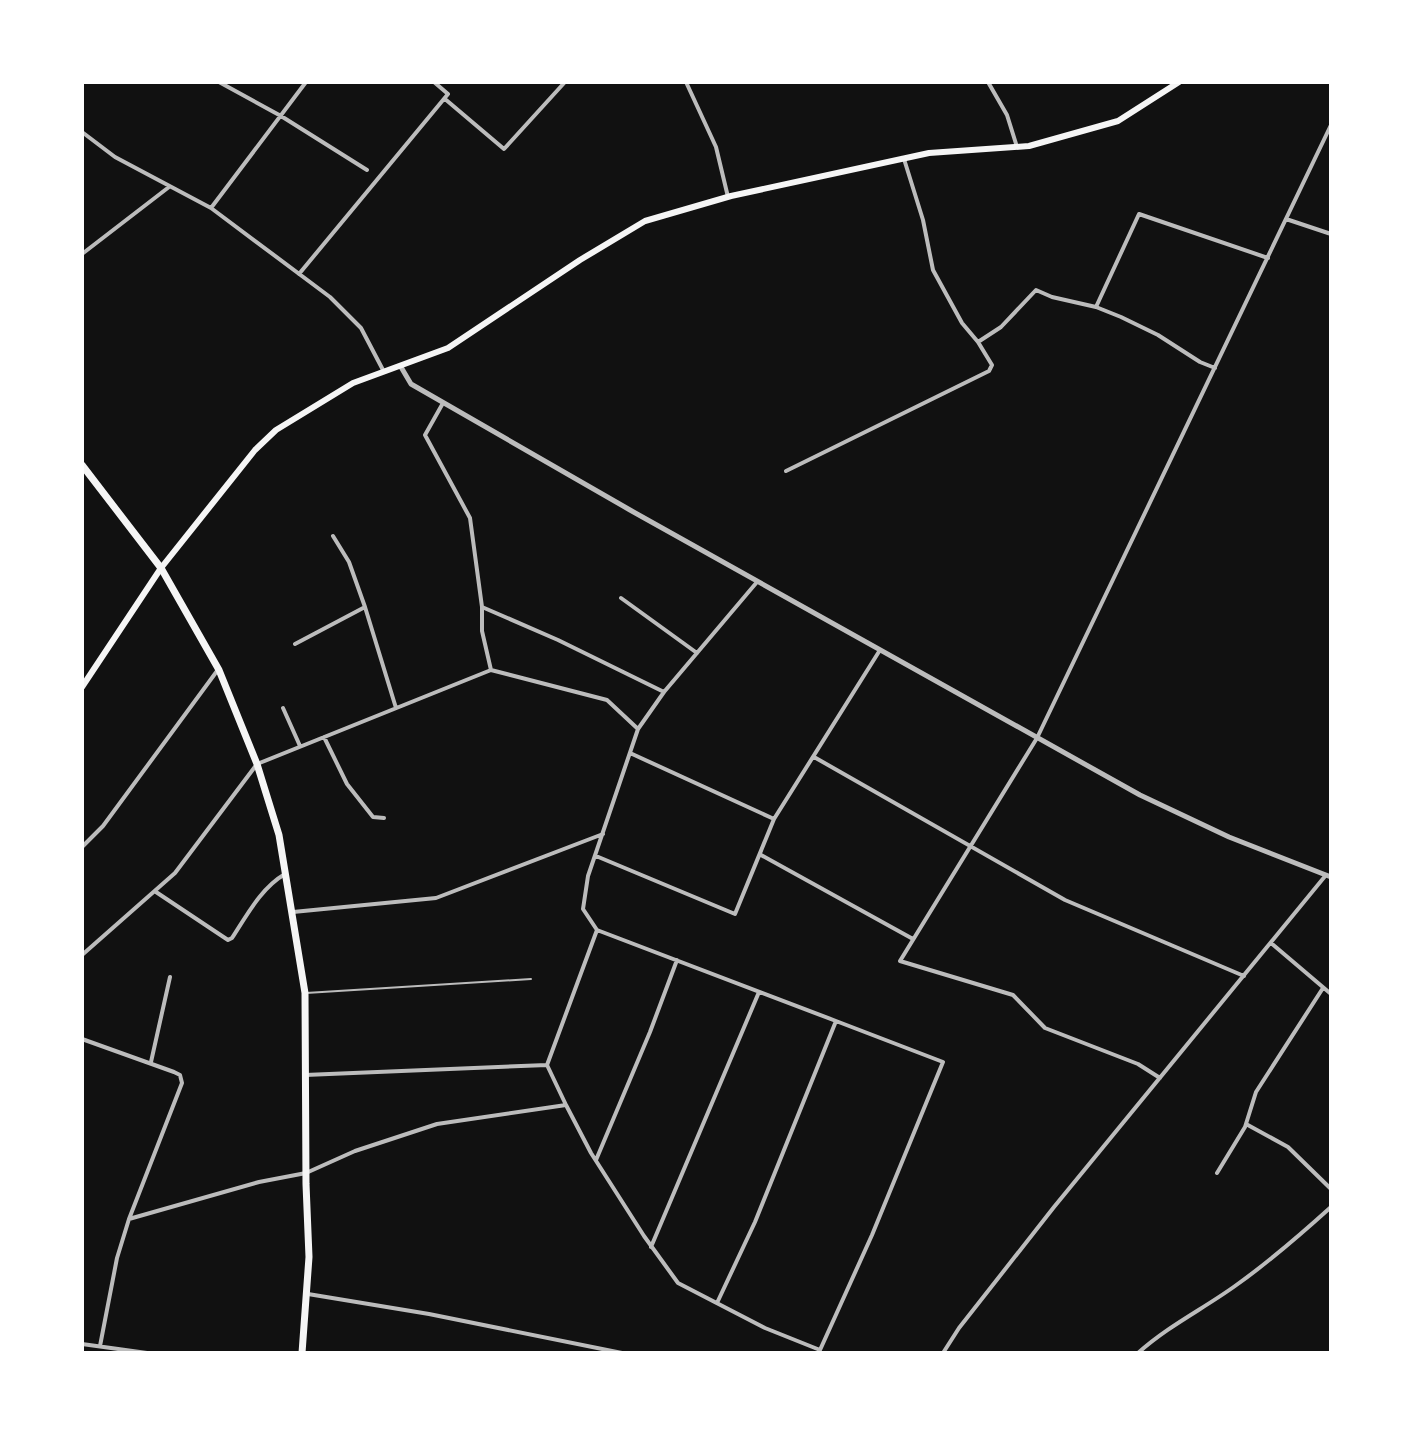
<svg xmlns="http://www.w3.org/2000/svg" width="1413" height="1435" font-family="Poppins,sans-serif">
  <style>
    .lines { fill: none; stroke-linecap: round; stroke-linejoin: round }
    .service { stroke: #bcbcbc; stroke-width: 2 }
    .minor { stroke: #bcbcbc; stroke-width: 4 }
    .tertiary { stroke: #bcbcbc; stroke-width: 5 }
    .secondary { stroke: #f5f5f5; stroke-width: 6 }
    .primary { stroke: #f5f5f5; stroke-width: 7 }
  </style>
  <rect width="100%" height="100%" fill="#111"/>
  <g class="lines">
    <!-- service -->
    <path class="service" d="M306 993 531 979"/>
    <!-- minor -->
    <path class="minor" d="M219 82 281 116 367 170
      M686 82 716 147 728 197
      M988 82 1007 115 1017 147
      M445 99 504 149 565 82
      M82 132 115 157 211 208 306 82
      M904 159 923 220 933 270 962 323 978 342 1001 327 1036 290 1052 297 1096 307 1121 317 1158 335 1200 362 1215 368
      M211 208 330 297 361 328 383 370
      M1286 219 1331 234
      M82 254 169 187
      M299 274 448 94 434 82
      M1096 307 1139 214 1268 258
      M443 403 425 435 470 518 482 607
      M786 471 989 371 992 365 978 342
      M621 598 697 653
      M365 607 396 708
      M295 644 365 607 349 562 333 536
      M491 670 482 631V607L558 640 664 692
      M283 708 300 746
      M324 737 347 784 373 817 384 818
      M630 753 774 819 880 650
      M814 757 1065 900 1244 976
      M82 847 103 826 217 671
      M761 855 913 939
      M596 856 735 914 774 819
      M156 892 228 940 232 938C247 915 261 888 285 874
      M293 912 436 898 603 834
      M597 930 836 1021
      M1271 943 1331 994
      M82 955 175 873 257 764 491 670 607 700 638 729
      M82 1039 174 1072 180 1075 182 1083 129 1219 117 1258 100 1346
      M151 1062 170 977
      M305 1075 547 1065
      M1160 1078 1138 1064 1045 1028 1013 995 900 961 1037 738 1331 125
      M566 1105 591 1153 644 1236 678 1283 765 1328 820 1350 872 1235 943 1062 836 1021 755 1222 717 1303
      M1246 1124 1288 1147 1331 1189
      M596 1160 650 1032 677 960
      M1217 1173 1245 1127 1256 1092 1323 988
      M129 1219 259 1182 306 1173 355 1151 437 1124 566 1105 547 1065 597 930 583 909 588 876 638 729 664 692 757 582
      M651 1247 759 992
      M308 1294 429 1314 622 1353
      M82 1344 147 1353
      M943 1353 959 1328 1054 1207 1326 875
      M1138 1353C1168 1326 1203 1309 1235 1286 1269 1262 1300 1235 1331 1207"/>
    <!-- tertiary -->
    <path class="tertiary" d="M401 367 411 384 630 510 1140 795 1229 837 1331 877"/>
    <!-- secondary -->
    <path class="secondary" d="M82 687 161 568 255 450 276 430 353 383 448 348 580 260 645 221 731 196 929 153 1029 146 1118 121 1179 82"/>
    <!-- primary -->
    <path class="primary" d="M82 465 161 568 219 670 257 764 279 835 305 993 306 1184 309 1257 302 1353"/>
  </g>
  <!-- border -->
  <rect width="1413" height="1435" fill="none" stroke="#ffffff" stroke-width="168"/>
</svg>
